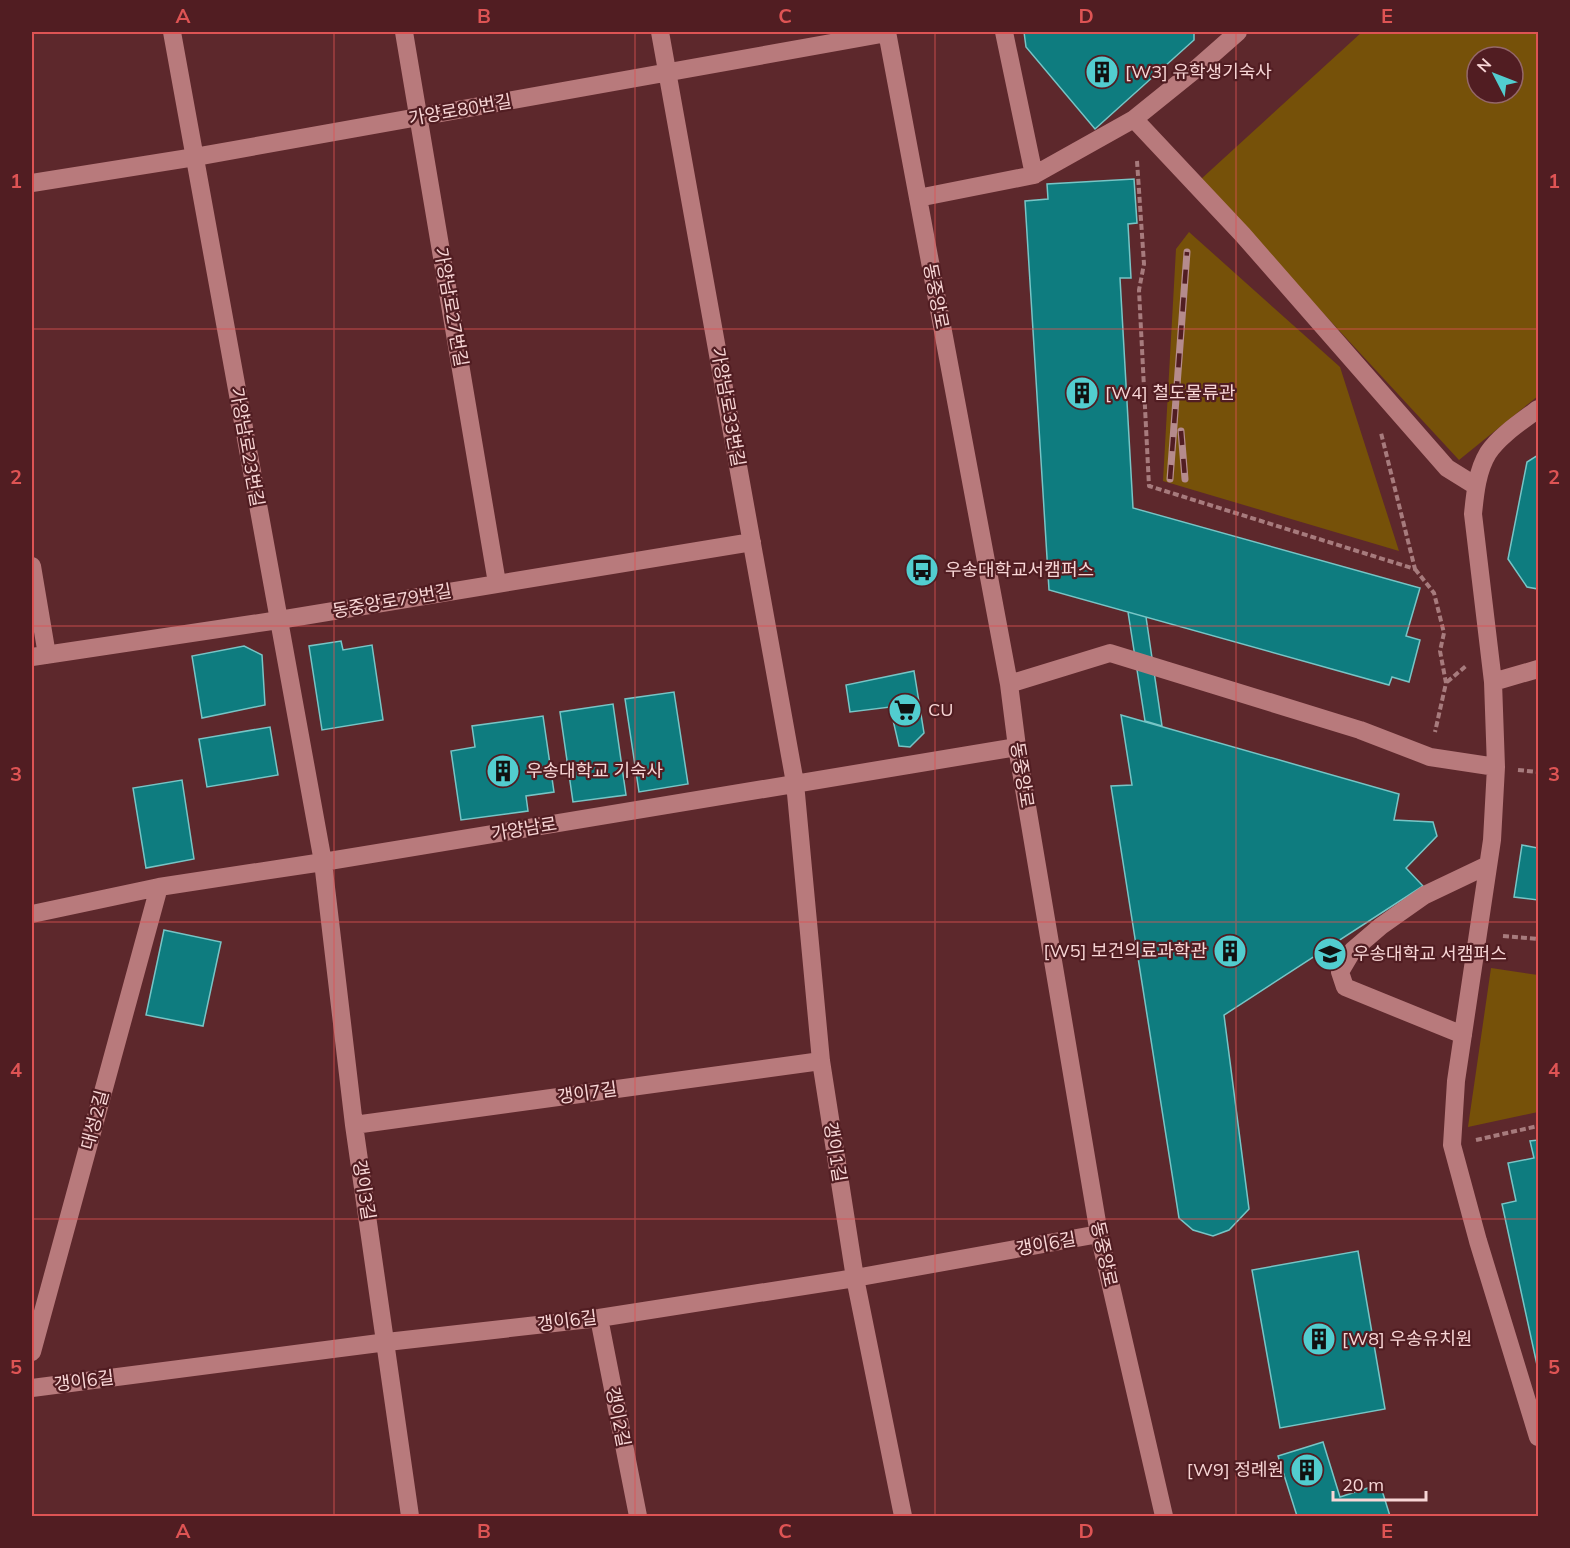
<svg xmlns="http://www.w3.org/2000/svg" width="1570" height="1548" font-family="Mulish,'Noto Sans KR',sans-serif">
	<style>
		.green { fill: #765109; fill-rule: evenodd }
		.building { fill: #0e7c7f; stroke: #77c5c6; stroke-width: 1.5 }
		.lines { fill: none; stroke-linecap: round; stroke-linejoin: round }
		.path { stroke: #a77b7d; stroke-width: 4; stroke-dasharray: 6 3; stroke-linecap: butt }
		.minor { stroke: #b87a7c; stroke-width: 18 }
		.rail-casing { stroke: #b58b8d; stroke-width: 7 }
		.rail { stroke: #511d22; stroke-width: 4.5; stroke-dasharray: 14; stroke-linecap: butt }
		.grid { fill: none; stroke: #de5454; stroke-width: 1.5; stroke-opacity: 0.55 }
		.labels { text-anchor: middle; stroke-width: 4.5; stroke-linejoin: round; paint-order: stroke }
		.poi-label { font-size: 18px; fill: #f8d6d6; stroke: #511d22; text-anchor: start }
		.street-label { font-size: 18px; fill: #f8d6d6; stroke: #511d22 }
		.neatline { fill: none; stroke: #de5454; stroke-width: 2 }
		.grid-label { font-size: 20px; text-anchor: middle; font-weight: bold; fill: #de5454 }
	</style>
	<rect width="100%" height="100%" fill="#5d282c"/>
	<!-- green -->
	<path class="green" d="M1362 32H1538V396L1459 460 1200 180ZM1477 57H1513V93H1477Z
		M1189 232 1340 367 1399 551 1163 481 1176 249Z
		M1491 968 1538 975V1112L1468 1127Z"/>
	<!-- building -->
	<path class="building" d="M1024 32H1194V40L1095 129 1026 47Z
		M1134 179 1137 223 1128 224 1131 278H1120L1133 508 1420 588 1406 636 1420 640 1409 682 1392 677 1389 685 1049 590 1025 201 1048 199 1047 184Z
		M1538 455V589L1527 587 1508 559 1527 462Z
		M1128 612 1146 617 1162 726 1145 721Z
		M341 641 343 650 372 645 383 720 322 730 309 646Z
		M244 646 262 655 265 705 202 718 192 656Z
		M914 671 924 733 910 747 899 746 890 707 850 712 846 685Z
		M674 692 688 784 639 792 625 699Z
		M613 704 626 795 573 802 560 712Z
		M1121 715 1399 794 1394 820 1433 822 1437 836 1406 868 1423 886 1224 1015 1249 1209 1229 1230 1213 1236 1193 1230 1179 1218 1111 786 1132 785Z
		M543 716 554 792 526 796 528 811 461 820 451 751 475 747 472 726Z
		M270 727 278 775 207 787 199 739Z
		M182 780 194 859 146 868 133 788Z
		M1522 845 1538 848V900L1514 897Z
		M164 930 221 942 203 1026 146 1015Z
		M1538 1140V1364L1537 1365 1502 1204 1516 1201 1508 1163 1534 1158 1530 1141Z
		M1358 1251 1385 1409 1280 1428 1252 1270Z
		M1323 1442 1340 1497 1380 1484 1390 1516H1297L1278 1456Z"/>
	<g class="lines">
		<!-- path -->
		<path class="path" d="M1137 161 1144 264 1139 290 1149 486 1415 569 1381 433
			M1415 569 1434 593 1444 633 1440 651 1446 683 1435 732
			M1447 682 1466 666
			M1518 770 1538 772
			M1503 936 1538 939
			M1476 1140 1538 1126"/>
		<!-- minor -->
		<path class="minor" d="M172 32 323 862 354 1125 410 1516
			M404 32 497 583
			M660 32 795 783 821 1061 855 1278 903 1516
			M887 32 1009 684 1017 747 1099 1234 1164 1516
			M1004 32 1034 175
			M1134 119 1243 235 1447 468 1476 486
			M32 183 195 157 887 33
			M918 198 1034 175 1134 119 1196 69 1238 32
			M32 566 47 655
			M32 657 279 620 752 542
			M1493 682 1538 669
			M1009 684 1110 653 1360 730 1430 757 1496 767 1493 682 1473 514C1475 494 1477 471 1488 453 1499 436 1522 421 1538 409
			M1496 767 1492 840 1456 1081 1452 1145 1478 1241 1538 1437
			M32 914 159 887 323 862 1017 747
			M1463 1035 1345 987 1340 972 1353 950 1381 926 1425 895 1488 865
			M354 1125 821 1061
			M599 1318 638 1516
			M32 1352 159 887
			M32 1388 387 1342 599 1318 855 1278 1099 1234"/>
		<!-- rail casing -->
		<g class="rail-casing">
			<path id="rail" d="M1181 431 1185 479
				M1170 479 1187 252"/>
		</g>
		<!-- rail -->
		<use href="#rail" class="rail"/>
	</g>
	<!-- grid -->
	<path class="grid" d="M334 32V1516M635 32V1516M935 32V1516M1236 32V1516M32 329H1538M32 626H1538M32 922H1538M32 1219H1538"/>
	<!-- icons -->
	<defs>
		<g id="building-disc" transform="scale(1.725)"><circle r="9.5" fill="#52cdcf" stroke="#511d22"/><path d="M-4-6H4V6H1V3H-1V6H-4ZM-2.5-4.3h1.7v1.8h-1.7ZM.8-4.3h1.7v1.8H.8ZM-2.5-1h1.7V.8h-1.7ZM.8-1h1.7V.8H.8Z" fill="#111"/></g>
		<g id="bus-disc" transform="scale(1.725)"><circle r="9.5" fill="#52cdcf" stroke="#511d22"/><path d="M-5-6H5V4H4V6H2V4H-2V6H-4V4H-5ZM-3.5-4V0h7V-4ZM-3.5 1.2v1.5H-2V1.2ZM2 1.2v1.5H3.5V1.2Z" fill="#111"/></g>
		<g id="supermarket-disc" transform="scale(1.725)"><circle r="9.5" fill="#52cdcf" stroke="#511d22"/><path d="M-6-5.5h2.5l.6 2H6L4.5 2H-2.5L-4.4-4H-6ZM-1.5 3.2a1.3 1.3 0 1 0 .1 0ZM3 3.2a1.3 1.3 0 1 0 .1 0Z" fill="#111"/></g>
		<g id="university-disc" transform="scale(1.725)"><circle r="9.5" fill="#52cdcf" stroke="#511d22"/><path d="M0-5L7-2L0 1L-7-2ZM-4 1L0 2.5L4 1V4Q0 6-4 4Z" fill="#111"/></g>
	</defs>
	<g fill-rule="evenodd">
		<use href="#building-disc" x="1102" y="72"/>
		<use href="#building-disc" x="1082" y="393"/>
		<use href="#bus-disc" x="922" y="570"/>
		<use href="#supermarket-disc" x="905" y="710"/>
		<use href="#building-disc" x="503" y="771"/>
		<use href="#building-disc" x="1230" y="951"/>
		<use href="#university-disc" x="1330" y="954"/>
		<use href="#building-disc" x="1319" y="1339"/>
		<use href="#building-disc" x="1307" y="1470"/>
	</g>
	<g class="labels">
		<!-- poi labels -->
		<g class="poi-label">
			<text x="1125" y="78">[W3] 유학생기숙사</text>
			<text x="1105" y="399">[W4] 철도물류관</text>
			<text x="945" y="576">우송대학교서캠퍼스</text>
			<text x="928" y="716">CU</text>
			<text x="526" y="777">우송대학교 기숙사</text>
			<text x="1207" y="957" text-anchor="end">[W5] 보건의료과학관</text>
			<text x="1353" y="960">우송대학교 서캠퍼스</text>
			<text x="1342" y="1345">[W8] 우송유치원</text>
			<text x="1284" y="1476" text-anchor="end">[W9] 정례원</text>
		</g>
		<!-- street labels -->
		<g class="street-label">
			<text transform="translate(460 110) rotate(-10)" y="6">가양로80번길</text>
			<text transform="translate(936 296) rotate(79)" y="6">동중앙로</text>
			<text transform="translate(451 307) rotate(80)" y="6">가양남로27번길</text>
			<text transform="translate(728 407) rotate(80)" y="6">가양남로33번길</text>
			<text transform="translate(247 447) rotate(80)" y="6">가양남로23번길</text>
			<text transform="translate(392 601) rotate(-10)" y="6">동중앙로79번길</text>
			<text transform="translate(1022 775) rotate(81)" y="6">동중앙로</text>
			<text transform="translate(524 829) rotate(-9)" y="6">가양남로</text>
			<text transform="translate(587 1093) rotate(-8)" y="6">갱이7길</text>
			<text transform="translate(95 1120) rotate(-75)" y="6">대성2길</text>
			<text transform="translate(835 1152) rotate(81)" y="6">갱이1길</text>
			<text transform="translate(364 1190) rotate(81)" y="6">갱이3길</text>
			<text transform="translate(1046 1244) rotate(-10)" y="6">갱이6길</text>
			<text transform="translate(1104 1254) rotate(78)" y="6">동중앙로</text>
			<text transform="translate(567 1321) rotate(-7)" y="6">갱이6길</text>
			<text transform="translate(84 1381) rotate(-7)" y="6">갱이6길</text>
			<text transform="translate(618 1417) rotate(79)" y="6">갱이2길</text>
		</g>
	</g>
	<!-- border -->
	<rect width="1570" height="1548" fill="none" stroke="#511d22" stroke-width="66"/>
	<!-- north arrow -->
	<g transform="translate(1495 75) rotate(312)"><circle r="28" fill="#511d22" stroke="#94676a" stroke-width="1.5"/>
	<path d="M0-4.5L10 22L0 15L-10 22Z" fill="#52cdcf"/>
	<text y="-9" font-size="16" font-weight="bold" text-anchor="middle" fill="#f8d6d6">N</text>
	</g>
	<!-- scale -->
	<path d="M1333 1491v9h93v-9" fill="none" stroke="#f8d6d6" stroke-width="3"/>
	<text x="1342" y="1491" font-size="18" fill="#f8d6d6" stroke="#511d22" stroke-width="4.5" paint-order="stroke">20 m</text>
	<rect x="33" y="33" width="1504" height="1482" class="neatline"/>
	<g class="grid-label">
		<text x="183" y="23">A</text>
		<text x="484" y="23">B</text>
		<text x="785" y="23">C</text>
		<text x="1086" y="23">D</text>
		<text x="1387" y="23">E</text>
		<text x="16" y="188">1</text>
		<text x="1554" y="188">1</text>
		<text x="16" y="484">2</text>
		<text x="1554" y="484">2</text>
		<text x="16" y="781">3</text>
		<text x="1554" y="781">3</text>
		<text x="16" y="1077">4</text>
		<text x="1554" y="1077">4</text>
		<text x="16" y="1374">5</text>
		<text x="1554" y="1374">5</text>
		<text x="183" y="1538">A</text>
		<text x="484" y="1538">B</text>
		<text x="785" y="1538">C</text>
		<text x="1086" y="1538">D</text>
		<text x="1387" y="1538">E</text>
	</g>
</svg>
